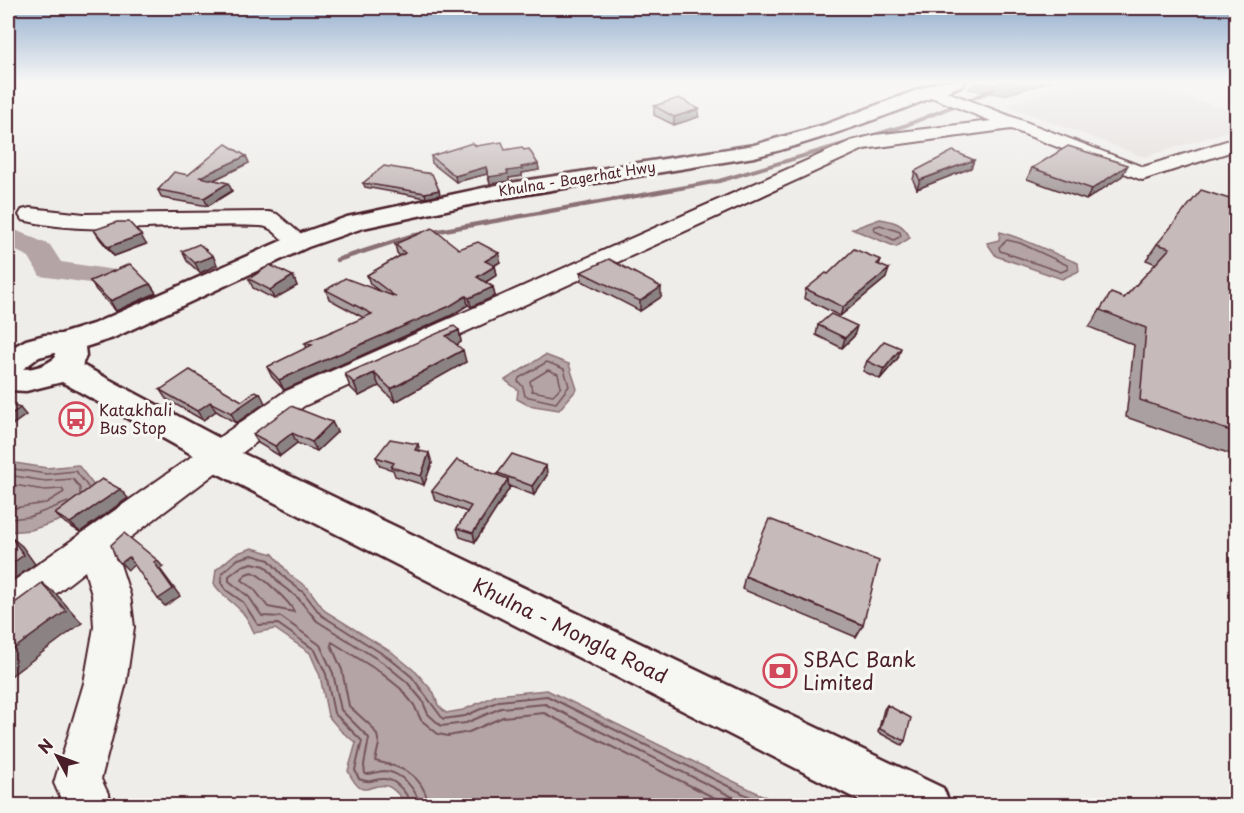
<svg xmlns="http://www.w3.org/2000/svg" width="1244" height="813" font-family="'Playpen Sans',sans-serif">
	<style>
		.built { fill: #e3dedc }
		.water { fill: #b4a4a5; stroke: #8a6f74; stroke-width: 1.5 }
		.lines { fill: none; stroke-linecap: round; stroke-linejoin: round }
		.shore-far1 { stroke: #74545c; stroke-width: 1.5 }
		.shore { stroke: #74545c; stroke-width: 2 }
		.stream-far1 { stroke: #8a6f74; stroke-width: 4 }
		.stream { stroke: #8a6f74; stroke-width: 4.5 }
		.river { fill: #b4a4a5; fill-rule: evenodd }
		.minor-casing { stroke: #4a1f2b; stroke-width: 4 }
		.highway-casing { stroke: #4a1f2b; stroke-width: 5 }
		.minor { fill: #f6f6f2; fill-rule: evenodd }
		.highway { fill: #f6f6f2; fill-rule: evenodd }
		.wall { fill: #aaa0a1; stroke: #4a1f2b; stroke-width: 1.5 }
		.shaded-wall { fill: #8b8283; stroke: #4a1f2b; stroke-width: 1.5 }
		.building { fill: #c6babb; stroke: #4a1f2b; stroke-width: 1.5 }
		.labels { text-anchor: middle; stroke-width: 6; stroke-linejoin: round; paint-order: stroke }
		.far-street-label { font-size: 14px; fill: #4a1f2b; stroke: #f6f6f2 }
		.poi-label { font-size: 16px; fill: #4a1f2b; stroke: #f6f6f2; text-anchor: start }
		.near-street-label { font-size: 20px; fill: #4a1f2b; stroke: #f6f6f2 }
		.near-poi-label { font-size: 20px; fill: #4a1f2b; stroke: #f6f6f2; text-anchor: start }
	</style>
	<rect width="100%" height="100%" fill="#efedea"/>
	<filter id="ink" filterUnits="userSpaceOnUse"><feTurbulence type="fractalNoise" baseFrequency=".0167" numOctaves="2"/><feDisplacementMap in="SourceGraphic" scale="12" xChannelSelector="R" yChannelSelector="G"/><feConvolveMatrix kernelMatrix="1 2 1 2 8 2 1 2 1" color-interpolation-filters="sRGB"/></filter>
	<g filter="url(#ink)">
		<!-- built -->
		<path class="built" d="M1081 81H1137L1236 112V129L1144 157 1007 105Z"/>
		<!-- water -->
		<path class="water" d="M976 81 993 86 1002 81H1052L1004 95 969 89Z
			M880 219C894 221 904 224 910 238L896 247 852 229Z
			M1000 232C1027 239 1051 253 1078 263L1079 271 1062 279 996 256 987 243 999 240Z
			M545 355 569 364 577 389 559 410 528 405 517 399 518 390 505 380Z
			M8 462 47 468 78 465 95 487 70 517 31 530 8 532Z
			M252 548 273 554 290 575 308 588 325 611 393 653 416 672 434 693 438 705 446 713 463 710 497 695 547 690 782 805 408 806C402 799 395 788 387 786 369 781 364 804 348 771L356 743 341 731 328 716 320 676 310 653 275 629 254 633C243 604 230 606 214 584L216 570 235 554Z"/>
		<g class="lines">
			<!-- shore-far1 -->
			<path class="shore-far1" d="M880 225 900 232 901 236 894 240 875 231 874 227Z
				M1007 240 1020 243 1067 265 1068 269 1061 272 1000 251 999 247Z
				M547 362 564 369 569 386 556 403 525 396 523 387 518 381 519 378Z
				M548 370 558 374 561 387 553 395 532 391 530 381Z
				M8 468 46 474 76 471 88 487
				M8 475 45 481 73 479 80 488V494
				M8 484 44 490 62 489 64 492 46 503 8 509
				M8 519 29 517 68 502"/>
			<!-- shore -->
			<path class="shore" d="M252 572C260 574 292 604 294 612L268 607 254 589 242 580 246 574Z
				M412 806C408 795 397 779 384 779 372 779 372 784 359 779L355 770 362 741 334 713 326 674 315 650 278 624 258 625 243 602 226 590 221 583 222 573 238 559 252 555 269 560 286 579 304 593 321 615 389 658 412 677 443 719 465 716 499 701 547 696 768 806
				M420 806C417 790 402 772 384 771 377 771 372 775 365 774L364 765 369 738 341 710 333 673 320 645 281 617 262 616 249 597 229 581V576L242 566 252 563 265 566 281 585 298 598 317 621 385 664 407 682 422 700 428 714 441 726 466 723 501 708 545 704 751 806
				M429 806C423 774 403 767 375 761L379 744 377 735 372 727 349 706 342 670 331 645 332 642 380 672 400 688 414 705 421 720 438 734 448 736 469 732 503 717 544 713 731 806"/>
			<!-- stream-far1 -->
			<path class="stream-far1" d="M868 137 904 126 993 90
				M620 199 719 181 850 142"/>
			<!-- stream -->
			<path class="stream" d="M337 260 411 236 628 197"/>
			<!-- river -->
			<path class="river" d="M8 227 50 245 61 262 115 270 119 276 115 282 104 285 40 276 29 257 8 247Z"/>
			<!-- minor casing -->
			<g class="minor-casing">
				<path id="minor" d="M932 86 1143 167 1236 138V150L1142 180 1011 129 864 149 304 406 115 549 130 595 134 627 126 683 101 779 114 806H64L54 783 84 683 94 627 92 595 85 571 22 620 8 625V585L284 392 851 141 875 135 991 121 926 95 924 91Z
					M30 208 84 214 269 212 277 214 310 242 307 247C283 253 279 226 260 226 183 222 98 238 22 220L19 215 22 210Z"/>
			</g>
			<!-- highway casing -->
			<g class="highway-casing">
				<path id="highway" d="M941 81H966L963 85C895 113 826 139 754 157L497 199 363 228 308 247 113 338 85 347 86 356 82 365 219 438 227 446 943 788 951 806H870L203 466 195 456 62 382 26 391 8 390V350L26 340 45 335 61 334 93 324 290 237 347 217 497 185 754 145 824 125ZM55 353V358C45 365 36 369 23 369L39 357Z"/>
			</g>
			<!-- minor -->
			<use href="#minor" class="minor"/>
			<!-- highway -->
			<use href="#highway" class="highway"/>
		</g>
		<!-- wall -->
		<path class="wall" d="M654 106 698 117 674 125 654 115Z
			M505 150H524L538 164 539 170 522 173V176L509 178V181L490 184 487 174 456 182 432 163 431 156Z
			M246 156 249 163 214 180 228 183 232 191 208 206 162 198 158 190 188 175Z
			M974 160 971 168 917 189 913 180 915 171Z
			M1032 168 1122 176 1086 200 1027 179Z
			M363 183 440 195 426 198 365 187Z
			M1236 201V456L1126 417 1134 345 1089 327 1100 310 1124 298 1156 264 1146 260 1157 244Z
			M94 230 146 244 114 256 100 239Z
			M395 244 499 253 500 262 494 266H495L497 275 486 282 493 287 495 296 471 307 468 305 452 315 284 390 272 377 267 367 307 348 305 343 364 318 329 299 326 290H378L370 284 367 275 400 256 397 253Z
			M182 251 213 256 217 265 200 273 187 261Z
			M881 260 879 265 886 278 840 316 804 298 806 289 828 274Z
			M581 272 661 297 640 311 582 281Z
			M293 276 297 286 274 299 253 288 249 279Z
			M90 281 150 284 156 293 116 311 96 290Z
			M818 325 854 336 842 348 816 335Z
			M459 330 461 342 457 345 466 362 395 402 379 386 359 396 350 387 345 374Z
			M898 358 880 379 863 371 867 361Z
			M160 390 242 401 265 403 236 423 216 411 203 420 166 399Z
			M332 422 337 432 317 451 297 443 280 456 258 443 253 434Z
			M420 452 432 463 424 485 395 476 393 470 380 466 376 457Z
			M546 466 547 475 534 495 509 486V489L475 542 460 537 457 528 467 512 435 500 432 491 498 476V473Z
			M128 498 80 532 65 523 55 514Z
			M745 576 863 625 856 637 742 589Z
			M887 705 905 741 902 745 878 732 884 709Z"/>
		<!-- shaded-wall -->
		<path class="shaded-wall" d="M699 109 698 117 674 125V117Z
			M246 156 249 163 203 185 200 177Z
			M974 160 971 168 917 189 920 180Z
			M538 164 539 170 522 173V176L509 178V181L490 184 489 177 521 167Z
			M1128 165 1122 176 1086 200 1092 189Z
			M486 167 487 174 456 182 455 176Z
			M228 183 232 191 208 206 204 198Z
			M439 190 440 195 426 198 425 193Z
			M141 235 146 244 114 256 108 247Z
			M499 253 500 262 487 270 485 261Z
			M213 256 217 265 200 273 195 263Z
			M495 266 497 275 479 286 477 277Z
			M889 269 886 278 840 316 843 307Z
			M293 276 297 286 274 299 270 290Z
			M150 284 156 293 116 311 110 301Z
			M493 287 495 296 471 307 469 298Z
			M661 287V297L640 311V301Z
			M466 296 468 305 452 315 284 390 279 380Z
			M857 326 854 336 842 348 845 338Z
			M459 330 461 342 449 349 446 336Z
			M901 348 898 358 880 379 884 369Z
			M463 350 466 362 395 402 391 389Z
			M374 373 379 386 359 396 354 383Z
			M260 393 265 403 236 423 231 413Z
			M210 402 216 411 203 420 197 411Z
			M20 408 26 415 8 428V416Z
			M332 422 337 432 317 451 312 442Z
			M292 433 297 443 280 456 275 446Z
			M418 444 421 454 415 450Z
			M429 453 432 463 424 485 421 476Z
			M546 466 547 475 534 495 532 486Z
			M508 479 509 489 475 542 473 533Z
			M120 489 128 498 80 532 70 523Z
			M11 537 22 546 35 564 8 583V566Z
			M129 557 135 564 128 570 121 563Z
			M157 560 163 567 160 569 180 596 165 606 158 599 154 562Z
			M42 583 57 595 82 623 8 678V653Z"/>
		<!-- building -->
		<path class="building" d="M679 98 699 109 674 117 654 106Z
			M502 142 505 150 522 147 524 150 529 149 538 164 521 167 522 169 507 171 508 174 489 177 486 167 455 176 431 156 472 143 476 146Z
			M226 144 246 156 200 177 228 183 204 198 158 190 174 172 188 175Z
			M1068 146 1128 165 1092 189 1032 168Z
			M953 151 974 160 920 180 915 171Z
			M384 166 432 174 439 190 425 193 363 183Z
			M1201 190 1236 201V433L1140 400 1146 328 1100 310 1111 293 1124 298 1170 248 1157 244Z
			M117 222H129L141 235 108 247 94 230Z
			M432 228 459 249 478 242 499 253 485 261 495 266 477 277 493 287 469 298 466 296 450 306 279 380 267 367 312 345 305 343 372 314 326 290 345 278 396 297 367 275 405 253 395 244Z
			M199 244 213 256 195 263 182 251Z
			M854 249 881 260 877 264 889 269 843 307 806 289 826 273 828 274Z
			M609 259 661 287 640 301 581 272Z
			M130 264 150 284 110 301 90 281Z
			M270 265 293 276 270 290 249 279Z
			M831 314 857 326 845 338 818 325Z
			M454 326 459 330 446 336 463 350 391 389 374 373 354 383 345 374Z
			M884 341 901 348 884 369 867 361Z
			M190 370 242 401 255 391 260 393 231 413 210 402 197 411 160 390Z
			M8 404 20 408 8 416Z
			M291 406 332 422 312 442 292 433 275 446 253 434Z
			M390 439 418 444 415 450 429 453 421 476 391 467 394 463 376 457Z
			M512 454 546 466 532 486 498 473Z
			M457 460 508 479 473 533 457 528 471 506 432 491Z
			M102 479 120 489 70 523 55 514Z
			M769 519 879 561 863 625 745 576Z
			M124 533 157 560 154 562 173 589 158 599 129 557 121 563 116 559 111 545Z
			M11 537 24 555 8 566V539Z
			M42 583 66 611 8 653V608Z
			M887 705 911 718 905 741 880 729Z"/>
	</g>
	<!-- sky -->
	<linearGradient id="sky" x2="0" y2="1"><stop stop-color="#93aecd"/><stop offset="0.42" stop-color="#f8f7f6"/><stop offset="1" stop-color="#f8f7f6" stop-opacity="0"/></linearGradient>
	<rect width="1244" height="195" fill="url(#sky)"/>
	<!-- icons -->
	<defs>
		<g id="bus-ring" transform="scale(1.725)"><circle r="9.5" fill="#f6f6f2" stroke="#d1495b" stroke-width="1.5"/><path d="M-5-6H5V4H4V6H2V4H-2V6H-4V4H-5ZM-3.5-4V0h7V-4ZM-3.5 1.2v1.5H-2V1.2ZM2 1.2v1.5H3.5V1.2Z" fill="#d1495b"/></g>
		<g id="bank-ring" transform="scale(1.725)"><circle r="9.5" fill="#f6f6f2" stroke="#d1495b" stroke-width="1.5"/><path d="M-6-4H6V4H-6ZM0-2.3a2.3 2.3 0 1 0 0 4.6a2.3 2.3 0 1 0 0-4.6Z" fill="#d1495b"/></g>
	</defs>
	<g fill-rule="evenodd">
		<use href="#bus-ring" x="76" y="419"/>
		<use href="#bank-ring" x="780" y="671"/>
	</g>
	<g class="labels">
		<!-- far-street labels -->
		<g class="far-street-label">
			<text transform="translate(577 179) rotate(-9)" y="5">Khulna - Bagerhat Hwy</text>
		</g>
		<!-- poi labels -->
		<g class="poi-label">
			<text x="99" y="416">Katakhali<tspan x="99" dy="18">Bus Stop</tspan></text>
		</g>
		<!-- near-street labels -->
		<g class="near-street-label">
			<text transform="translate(570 631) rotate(26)" y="7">Khulna - Mongla Road</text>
		</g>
		<!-- near-poi labels -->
		<g class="near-poi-label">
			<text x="803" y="667">SBAC Bank<tspan x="803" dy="23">Limited</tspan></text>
		</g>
	</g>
	<!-- margin -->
	<rect width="1244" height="813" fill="none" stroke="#f6f6f2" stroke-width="30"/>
	<rect x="15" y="15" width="1214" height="783" fill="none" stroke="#4a1f2b" stroke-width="2" filter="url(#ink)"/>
	<!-- north arrow -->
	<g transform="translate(57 756) rotate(311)" stroke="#f6f6f2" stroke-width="4.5" paint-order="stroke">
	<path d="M0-4.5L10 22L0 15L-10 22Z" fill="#4a1f2b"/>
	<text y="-9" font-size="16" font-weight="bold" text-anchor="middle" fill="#4a1f2b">N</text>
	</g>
</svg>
